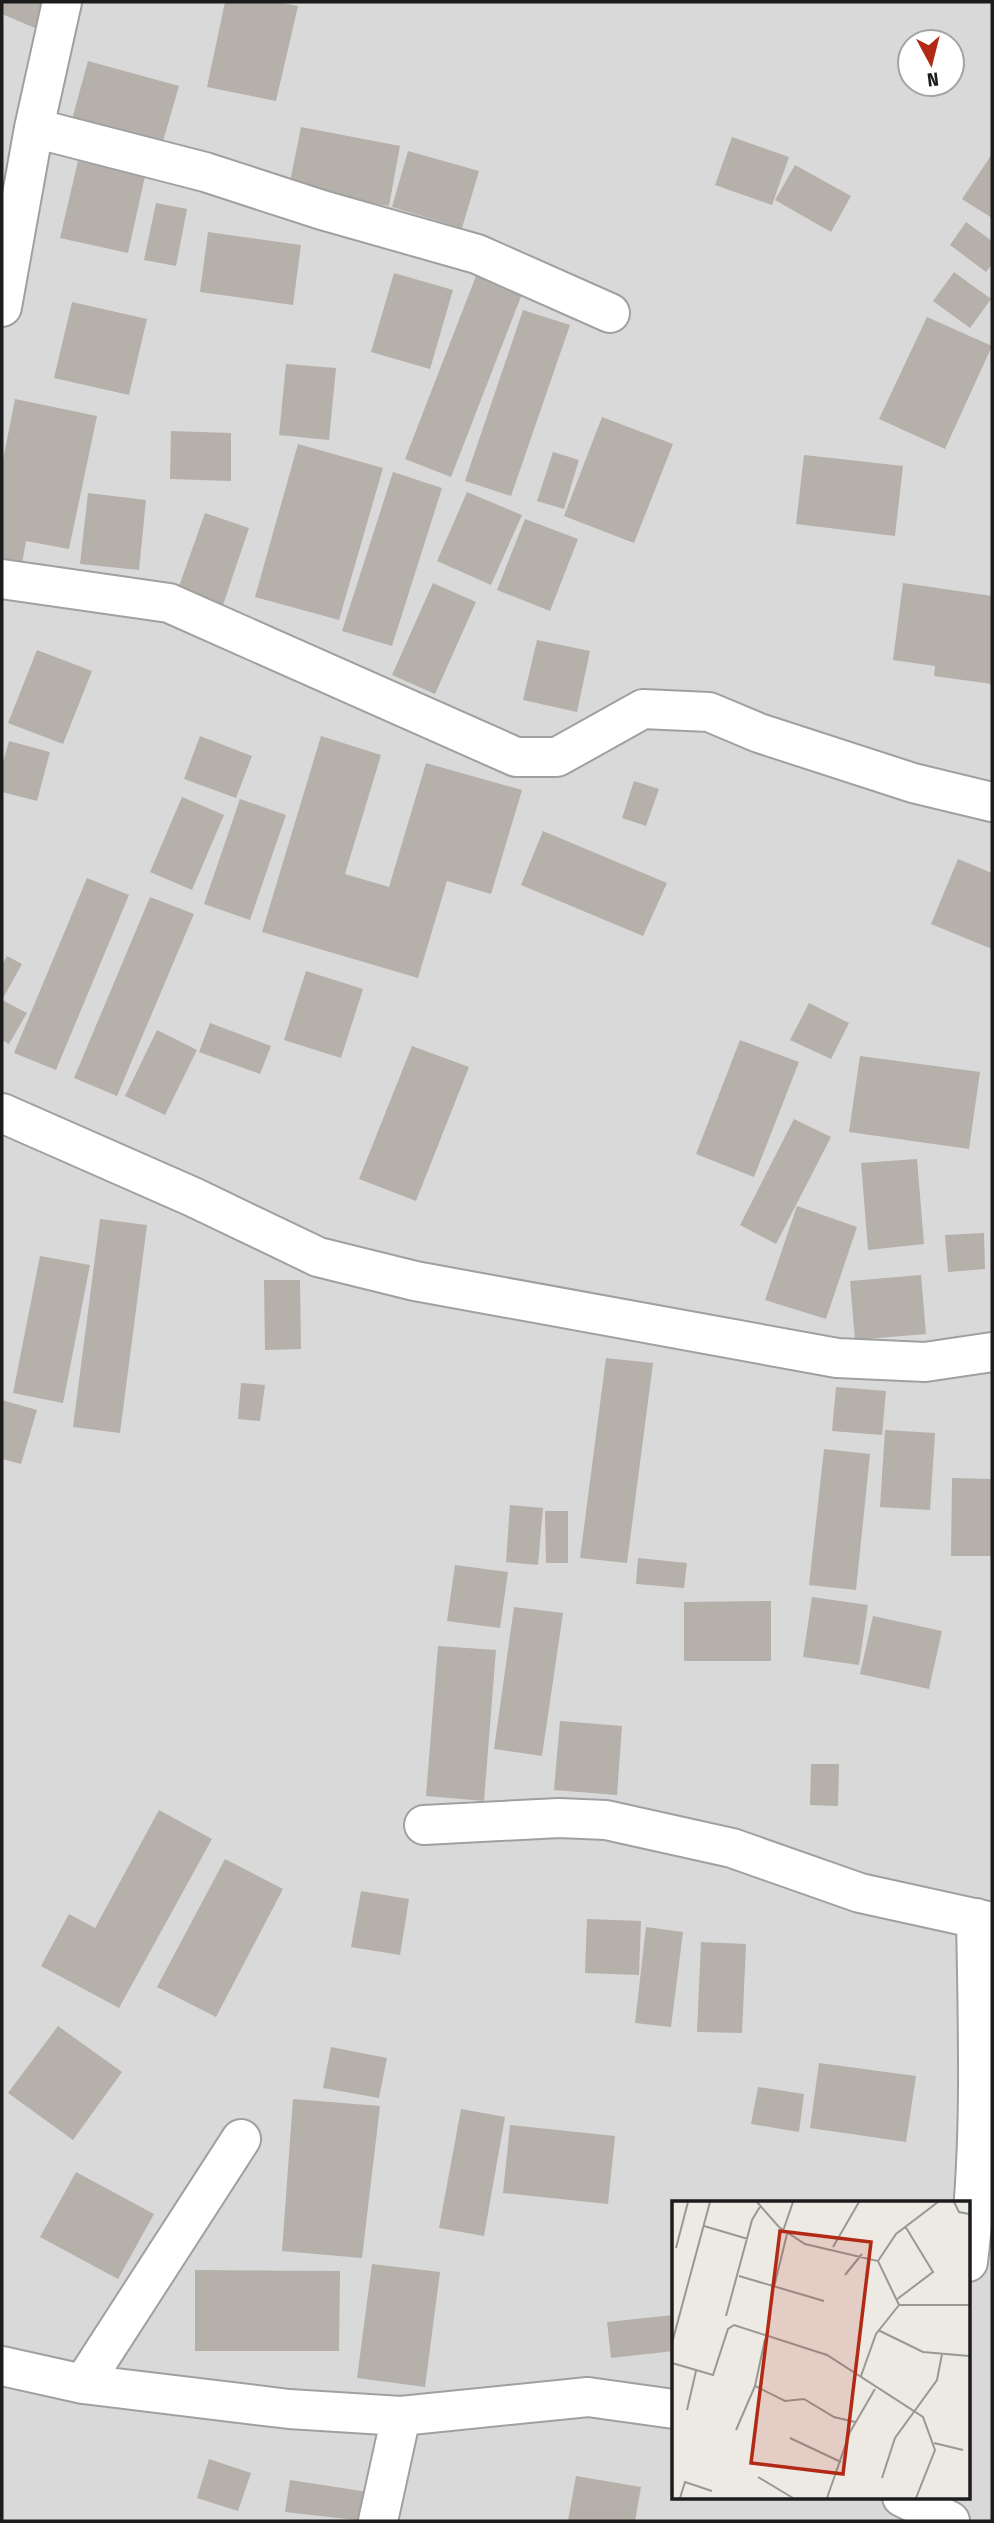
<svg xmlns="http://www.w3.org/2000/svg" width="994" height="2523" font-family="'Fira Sans Condensed',sans-serif">
	<style>
		.residential { fill: #dad9d9; fill-rule: evenodd }
		.building { fill: #b5b0a9 }
		.lines { fill: none; stroke-linecap: round; stroke-linejoin: round }
		.minor-casing { stroke: #a0a0a0; stroke-width: 42 }
		.minor { stroke: #fff; stroke-width: 38 }
		.inset-road { fill: none; stroke: #999893; stroke-width: 2 }
		.view { fill: #b22a16; fill-opacity: 0.15; stroke: #b22a16; stroke-width: 3.5 }
		.inset-edge { fill: none; stroke: #1c1c1c; stroke-width: 3.5 }
	</style>
	<rect width="100%" height="100%" fill="#eceae3"/>
	<!-- residential -->
	<path class="residential" d="M2 2H992V2521H2ZM910 42H952V84H910ZM674 2203H968V2497H674Z"/>
	<!-- building -->
	<path class="building" d="M2 2H47L35 28 2 14Z
		M225 2H277L298 6 276 101 207 87Z
		M88 61 179 86 161 148 71 123Z
		M301 127 400 146 389 206 289 187Z
		M732 137 789 157 772 205 715 185Z
		M408 151 479 171 462 228 392 207Z
		M992 154V218L962 199Z
		M78 161 145 176 128 253 60 238Z
		M795 165 851 196 831 232 775 200Z
		M156 203 187 209 176 266 144 260Z
		M966 222 992 241V264L986 272 950 245Z
		M208 232 301 245 293 305 200 292Z
		M954 272 991 299 970 328 933 301Z
		M394 273 453 290 430 369 371 352Z
		M476 276 522 294 451 477 405 459Z
		M72 302 147 319 129 395 54 378Z
		M523 310 570 325 511 496 465 481Z
		M927 317 992 346 945 449 879 419Z
		M286 364 336 368 329 440 279 435Z
		M15 399 97 416 69 549 26 541 21 569 2 565V465Z
		M602 417 673 444 634 543 564 516Z
		M171 431 231 433V481L170 479Z
		M298 444 383 468 339 620 255 597Z
		M553 452 579 460 564 509 537 501Z
		M804 455 903 466 895 536 796 524Z
		M393 472 442 488 392 646 342 631Z
		M467 492 522 515 491 585 437 561Z
		M88 493 146 500 139 570 80 564Z
		M205 513 249 528 223 605 178 589Z
		M525 519 578 539 550 611 497 590Z
		M433 583 476 602 435 694 392 675Z
		M903 583 992 596V684L934 676 935 666 893 660Z
		M537 640 590 651 577 712 523 700Z
		M37 650 92 671 63 744 8 723Z
		M200 736 252 756 236 798 184 779Z
		M321 736 381 755 345 874 389 887 426 763 522 790 491 894 447 881 418 978 262 932Z
		M9 741 50 752 37 801 2 792V766Z
		M634 781 659 789 646 826 622 818Z
		M182 797 224 815 192 890 150 872Z
		M240 799 286 815 250 920 204 904Z
		M543 831 667 883 643 936 521 885Z
		M958 859 992 873V949L931 924Z
		M87 878 129 895 56 1070 14 1053Z
		M150 897 194 914 117 1096 74 1078Z
		M7 956 22 964 2 1000 27 1013 9 1044 2 1040V965Z
		M306 971 363 989 341 1058 284 1040Z
		M809 1003 849 1023 831 1059 790 1040Z
		M210 1023 271 1046 260 1074 199 1052Z
		M157 1030 197 1050 165 1115 125 1096Z
		M740 1040 799 1062 754 1177 696 1154Z
		M412 1046 469 1067 416 1201 359 1179Z
		M860 1056 980 1072 969 1149 849 1132Z
		M794 1119 831 1137 776 1244 740 1225Z
		M917 1159 924 1244 868 1250 861 1163Z
		M797 1206 857 1227 826 1319 765 1300Z
		M100 1219 147 1225 120 1433 73 1427Z
		M984 1233 985 1269 948 1272 945 1235Z
		M40 1256 90 1265 63 1403 13 1393Z
		M921 1275 926 1334 855 1340 850 1281Z
		M264 1280H300L301 1349 265 1350Z
		M606 1358 653 1363 627 1563 580 1558Z
		M241 1383 265 1385 260 1421 238 1419Z
		M836 1387 886 1391 882 1435 832 1431Z
		M2 1400 37 1410 21 1464 2 1459Z
		M885 1430 935 1433 930 1510 880 1507Z
		M824 1449 870 1454 856 1590 809 1585Z
		M952 1478 992 1479V1556H951Z
		M510 1505 543 1508 538 1565 506 1562Z
		M545 1511H568V1563H546Z
		M638 1558 687 1563 684 1588 636 1584Z
		M455 1565 508 1572 500 1628 447 1621Z
		M812 1597 868 1605 859 1665 803 1657Z
		M771 1601V1661H684V1602Z
		M514 1607 563 1613 542 1756 494 1749Z
		M873 1616 942 1631 929 1689 860 1674Z
		M438 1646 496 1650 484 1801 426 1796Z
		M560 1721 622 1726 617 1795 554 1790Z
		M811 1764H839L838 1806 810 1805Z
		M159 1810 212 1839 119 2008 41 1966 69 1914 95 1928Z
		M225 1859 283 1889 216 2017 157 1987Z
		M361 1891 409 1899 400 1955 351 1947Z
		M587 1919 641 1921 639 1975 585 1973Z
		M646 1927 683 1932 671 2027 635 2023Z
		M701 1942 746 1944 742 2033 697 2032Z
		M58 2026 122 2072 73 2140 8 2093Z
		M331 2047 387 2058 379 2098 323 2088Z
		M819 2063 916 2076 906 2142 810 2128Z
		M758 2087 804 2094 799 2132 751 2124Z
		M293 2099 380 2106 362 2258 282 2251Z
		M461 2109 505 2117 484 2236 439 2228Z
		M510 2125 615 2136 608 2204 503 2193Z
		M76 2172 154 2214 118 2279 40 2237Z
		M372 2264 440 2272 425 2387 357 2378Z
		M195 2270 340 2271 339 2351H195Z
		M674 2315V2351L611 2358 607 2322Z
		M209 2459 251 2473 238 2511 197 2498Z
		M576 2476 641 2487 635 2521H568Z
		M290 2480 368 2492 364 2521 285 2512Z"/>
	<g class="lines">
		<!-- minor casing -->
		<g class="minor-casing">
			<path id="minor" d="M34 128 205 172 322 210 477 254 610 313
				M2 307 34 128 62 2
				M2 579 169 603 516 757H557L643 709 709 712 759 733 913 783 992 802
				M2 1113 193 1197 318 1257 415 1281 837 1358 925 1362 992 1352
				M424 1825 559 1818 606 1820 732 1848 860 1893 992 1922
				M968 2262C982 2148 978 2034 976 1918
				M2 2366 83 2384 289 2409 401 2416 588 2397 674 2409
				M83 2384 241 2139
				M902 2497 950 2521
				M378 2521 401 2416"/>
		</g>
		<!-- minor -->
		<use href="#minor" class="minor"/>
	</g>
	<!-- overview -->
	<g transform="translate(672 2201)">
		<rect width="298" height="298" fill="#eceae3"/>
		<path class="inset-road" d="M85 1 107 26 133 43 206 60 227 104H297M282 1 287 11 297 13M32 25 76 38M111 30 121 1M161 46 187 1M4 47 16 1M206 60 224 33 266 1M173 74 190 53M67 75 152 100M102 86 115 33M224 99 261 71 233 25M54 115 80 19 89 4M206 129 251 151 297 155M93 138 83 185 113 200 132 198 162 216 183 221M0 142 38 1M0 162 41 174 56 128 62 124 155 154 251 216 263 249 244 297M189 175 204 133 227 104M15 209 24 170M64 229 83 185M118 237 169 261M262 242 291 249M86 276 121 297M210 277 223 237 265 179 270 153M8 297 13 281 40 290M155 297 178 231 203 188"/>
		<path class="view" d="M108 30 199 41 171 273 79 262Z"/>
		<rect width="298" height="298" class="inset-edge"/>
	</g>
	<!-- border -->
	<rect width="994" height="2523" fill="none" stroke="#1c1c1c" stroke-width="7"/>
	<!-- north arrow -->
	<g transform="translate(931 63) rotate(173)"><circle r="33" fill="#ffffff" stroke="#a4a4a4" stroke-width="2"/>
	<path d="M0-5L12 26L0 18L-12 26Z" fill="#b22a16"/>
	<text y="-10" font-size="19" font-weight="bold" text-anchor="middle" fill="#1c1c1c">N</text>
	</g>
</svg>
